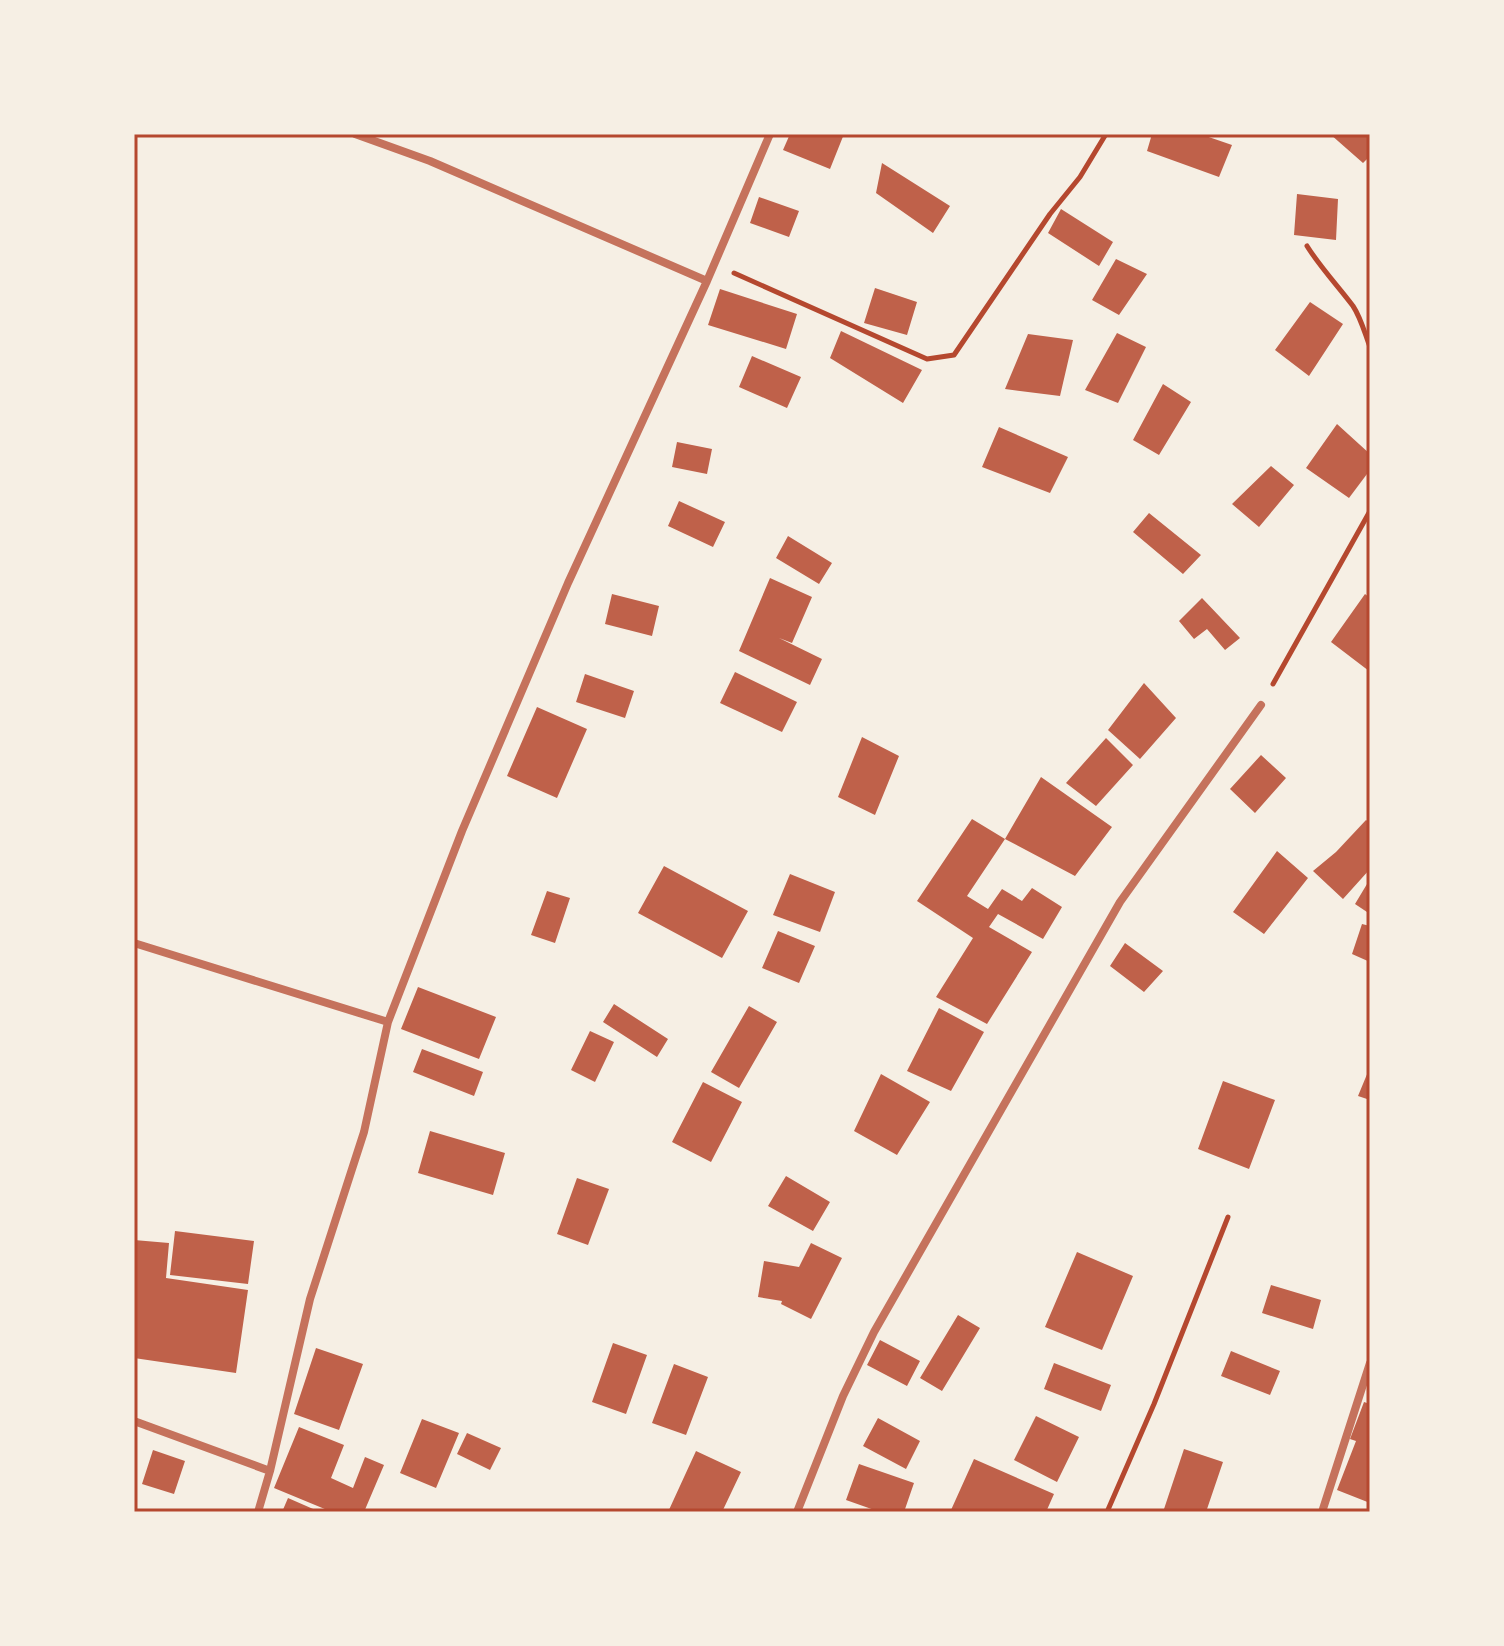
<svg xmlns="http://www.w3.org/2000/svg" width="1504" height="1646" font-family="'Noto Serif',serif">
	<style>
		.building { fill: #bf614a }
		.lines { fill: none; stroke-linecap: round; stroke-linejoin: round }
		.path { stroke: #b5482f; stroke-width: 5 }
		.minor { stroke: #c5725c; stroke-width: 8 }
		.neatline { fill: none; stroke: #b5482f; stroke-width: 3 }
	</style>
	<rect width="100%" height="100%" fill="#f6efe4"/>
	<!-- building -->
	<path class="building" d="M790 134H844L830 169 783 150Z
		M1152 134H1200L1232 145 1219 177 1147 151Z
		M1330 134H1370V156L1363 163Z
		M882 163 950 206 933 233 876 193Z
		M1297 194 1338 199 1336 240 1294 235Z
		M759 197 799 211 789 237 750 223Z
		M1061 209 1113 242 1099 266 1048 233Z
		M1116 259 1147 274 1119 315 1092 300Z
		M875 288 917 302 907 335 864 323Z
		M720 289 797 314 786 349 708 325Z
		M1310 302 1343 324 1309 376 1275 350Z
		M841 331 922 370 903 403 830 358Z
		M1117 333 1146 347 1118 403 1085 390Z
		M1028 334 1073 340 1060 396 1005 389Z
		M752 356 801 377 787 408 739 387Z
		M1163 384 1191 402 1159 455 1133 440Z
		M1337 424 1370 454V470L1349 498 1306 468Z
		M999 427 1068 457 1050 493 982 467Z
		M677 442 712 449 707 474 672 467Z
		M1271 466 1294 485 1259 527 1232 504Z
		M679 501 725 522 713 547 668 526Z
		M1149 513 1201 555 1183 574 1133 532Z
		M788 536 832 563 819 584 776 558Z
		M770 578 812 597 792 643 779 638 822 659 810 685 739 651Z
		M612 594 659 606 652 636 605 624Z
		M1365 594 1370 598 1369 671 1331 642Z
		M1202 598 1240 638 1225 650 1207 629 1194 639 1179 621Z
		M735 672 797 702 782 732 720 703Z
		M585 674 634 691 625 718 576 702Z
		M1144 683 1176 718 1140 759 1108 730Z
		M537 707 587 729 557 798 507 776Z
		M862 737 899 756 875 815 838 797Z
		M1106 738 1133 765 1096 806 1066 783Z
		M1261 755 1286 778 1255 813 1230 789Z
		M1041 777 1112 827 1075 876 1005 839Z
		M972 819 1005 839 967 896 988 909 1002 889 1022 901 1032 888 1062 907 1043 939 998 914 989 927 1032 952 987 1024 936 997 973 938 917 901Z
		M1366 820 1370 823V869L1343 899 1313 871 1336 852Z
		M1277 851 1308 878 1264 934 1233 912Z
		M664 866 748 911 722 958 638 913Z
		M790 874 835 892 820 932 773 915Z
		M1370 879V914L1355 904Z
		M547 891 570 898 555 943 531 935Z
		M1362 924 1370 926V962L1352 954Z
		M778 931 815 946 799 983 762 968Z
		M1125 943 1163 971 1144 992 1110 966Z
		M418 987 496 1017 479 1059 401 1029Z
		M614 1004 668 1039 657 1057 603 1022Z
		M749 1006 777 1022 739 1088 711 1072Z
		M939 1008 984 1032 951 1091 907 1071Z
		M590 1031 614 1042 595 1082 571 1070Z
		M422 1049 483 1072 474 1096 413 1072Z
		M1370 1067V1100L1358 1096Z
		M881 1074 930 1102 897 1155 854 1131Z
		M1223 1081 1275 1100 1249 1169 1198 1149Z
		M703 1082 742 1102 711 1162 672 1142Z
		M430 1131 505 1153 493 1195 418 1173Z
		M786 1176 830 1202 813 1231 768 1206Z
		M577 1178 609 1189 588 1245 557 1234Z
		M175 1231 254 1241 248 1284 170 1275Z
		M134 1240 169 1243 166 1278 248 1290 236 1373 134 1358Z
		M811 1243 842 1258 811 1319 781 1304 782 1301 758 1297 764 1261 799 1267Z
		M1077 1252 1133 1276 1102 1350 1045 1327Z
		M1271 1285 1321 1300 1313 1329 1262 1313Z
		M958 1315 980 1328 942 1391 920 1378Z
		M880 1340 920 1361 907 1386 867 1365Z
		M613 1343 647 1355 626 1414 592 1402Z
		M316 1348 363 1364 339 1430 294 1414Z
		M1231 1351 1280 1371 1270 1395 1221 1376Z
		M1054 1363 1111 1385 1101 1411 1044 1389Z
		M674 1364 708 1377 686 1435 652 1423Z
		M1364 1402 1370 1404V1503L1337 1490 1356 1441 1350 1439Z
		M1036 1416 1079 1437 1057 1482 1014 1460Z
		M878 1418 920 1441 906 1469 863 1446Z
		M422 1419 459 1433 436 1488 400 1473Z
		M299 1427 344 1445 331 1478 353 1488 365 1457 384 1465 364 1512H332L274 1488Z
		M467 1433 501 1448 490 1470 457 1454Z
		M1184 1449 1223 1462 1206 1512H1163Z
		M153 1450 185 1461 174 1494 142 1484Z
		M696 1451 741 1472 722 1512H668Z
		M974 1459 1054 1494 1046 1512H956L951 1510Z
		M859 1464 914 1483 904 1512H880L846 1500Z
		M288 1498 320 1512H282Z"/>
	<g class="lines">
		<!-- path -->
		<path class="path" d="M1307 246C1320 267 1338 286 1353 306 1361 318 1365 334 1370 347
			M734 273 927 359 954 355 1050 214 1080 177 1106 134
			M1273 684 1370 511
			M1107 1512 1154 1404 1228 1217"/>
		<!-- minor -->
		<path class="minor" d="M355 134 430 161 707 281
			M134 943 388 1022
			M134 1421 270 1471 258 1512
			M270 1471 310 1299 364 1132 388 1022 462 831 568 583 707 281 770 134
			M797 1512 843 1396 874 1332 1120 902 1261 705
			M1322 1512 1370 1363"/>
	</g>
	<!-- border -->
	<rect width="1504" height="1646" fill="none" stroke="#f6efe4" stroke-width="272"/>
	<rect x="136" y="136" width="1232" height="1374" class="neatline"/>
</svg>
